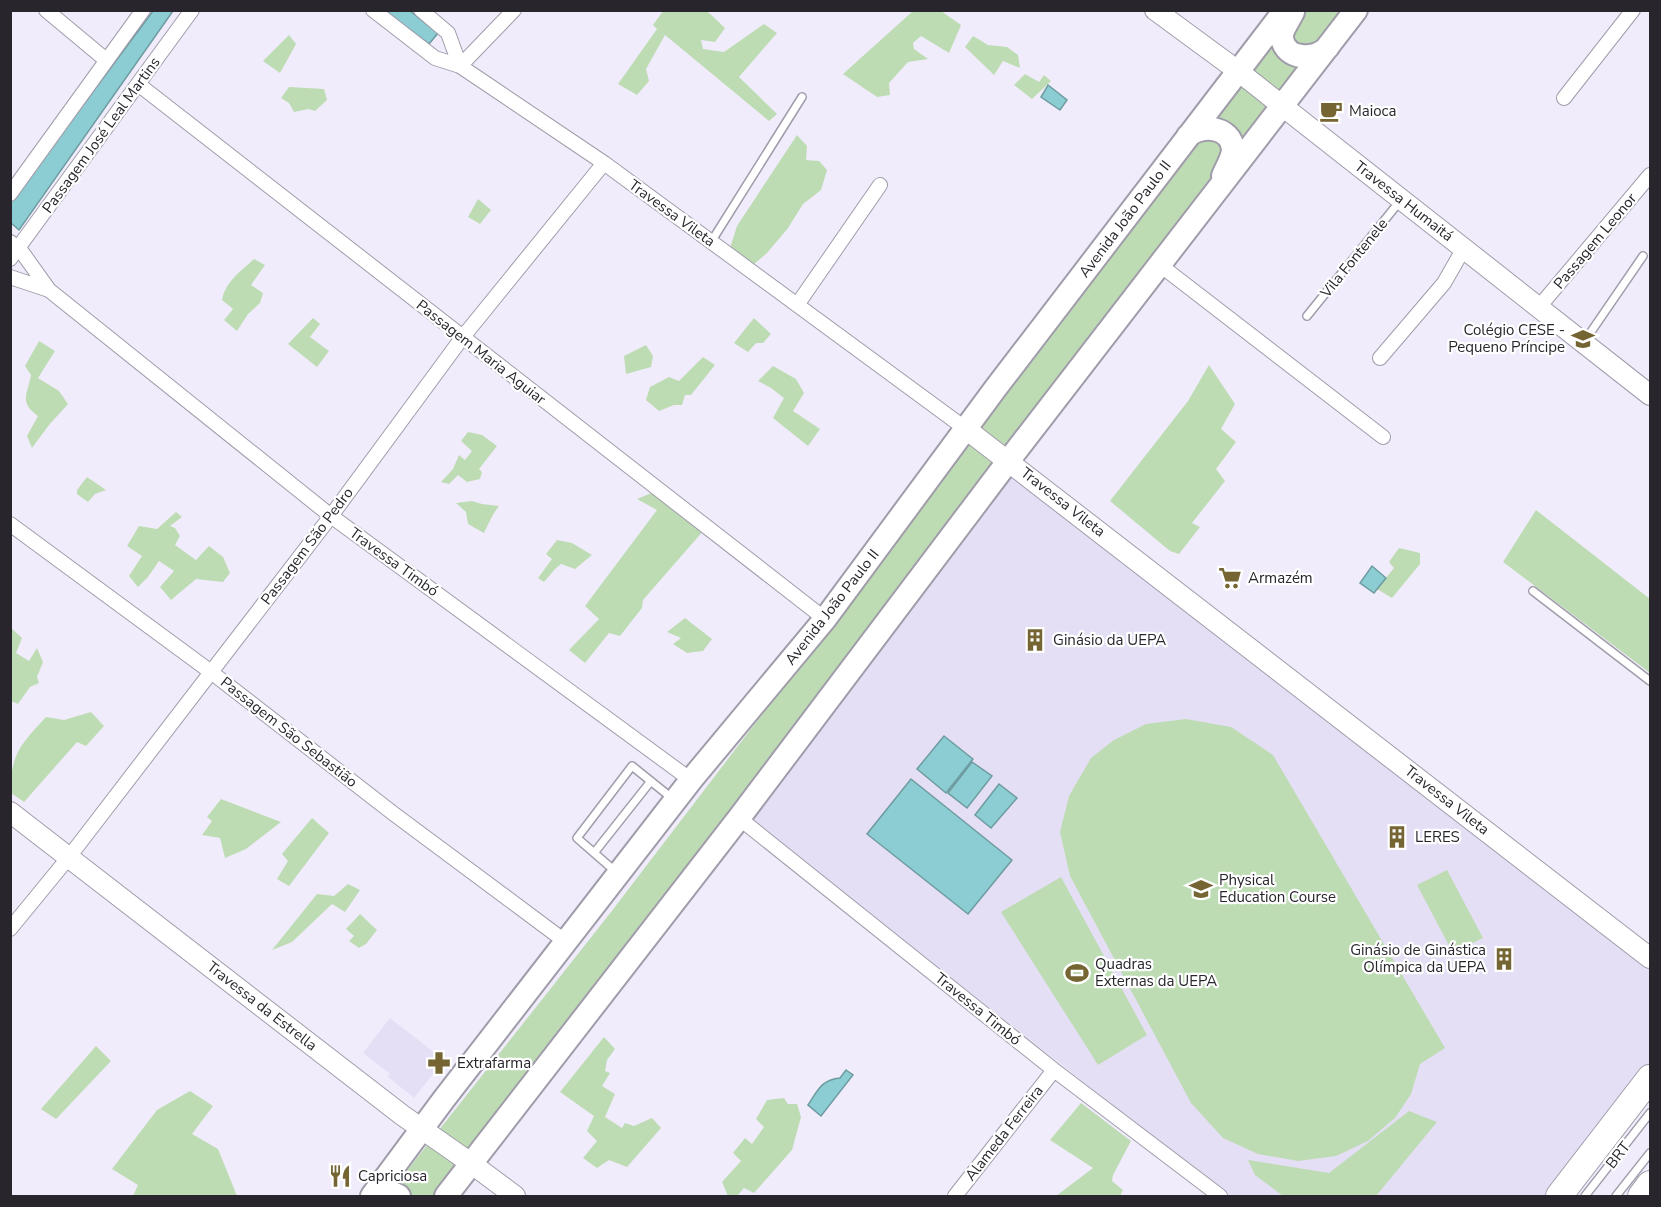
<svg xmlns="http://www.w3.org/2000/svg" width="1661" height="1207" font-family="'Nunito Sans',sans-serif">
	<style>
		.built { fill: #e5dff5 }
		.green { fill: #bedcb4 }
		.water { fill: #8bcdd2; stroke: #6d9ba0; stroke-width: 1.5 }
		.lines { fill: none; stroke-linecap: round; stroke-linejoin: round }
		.lane-casing { stroke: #a09caa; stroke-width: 10 }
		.street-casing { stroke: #a09caa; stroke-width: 16 }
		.secondary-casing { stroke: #a09caa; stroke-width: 22 }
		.primary-casing { stroke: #a09caa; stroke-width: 26 }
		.highway-casing { stroke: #a09caa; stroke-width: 28 }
		.lane { stroke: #fff; stroke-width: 7 }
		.street { stroke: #fff; stroke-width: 14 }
		.secondary { stroke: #fff; stroke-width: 20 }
		.primary { stroke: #fff; stroke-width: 22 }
		.highway { stroke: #fff; stroke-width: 26 }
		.labels { text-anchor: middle; stroke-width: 4.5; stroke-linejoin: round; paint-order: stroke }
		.poi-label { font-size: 15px; fill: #28262c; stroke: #fff; text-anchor: start }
		.street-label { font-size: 15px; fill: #28262c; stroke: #fff }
	</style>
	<rect width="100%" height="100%" fill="#f0ecfb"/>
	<!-- built -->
	<path class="built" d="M1009 460 1650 958V1078L1559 1196H1227L753 820 893 613Z
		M390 1018 444 1060 414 1098 387 1076 390 1074 363 1053Z"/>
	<!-- green -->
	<path class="green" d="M663 11H707L725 28 715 42 701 40 703 49 724 52 764 24 777 33 739 77 777 114 769 121 665 35 646 69 649 81 637 95 618 84 657 29 653 25Z
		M913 11H941L961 25 949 53 921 36 913 43 914 49 928 59 908 62 889 83 890 95 877 97 843 74Z
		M1306 11H1352L1314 54 1285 39Z
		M289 35 296 44 280 73 263 61Z
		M973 36 988 45 1007 47 1018 55 1020 68 1003 61 994 75 965 47Z
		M1279 38 1311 60 436 1196H387L611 912Z
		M1025 74 1039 82 1044 75 1051 81 1032 99 1014 85Z
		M289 87 324 89 327 100 315 111 308 109 294 112 289 103 281 98Z
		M797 135 807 146 806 160 819 161 827 170 821 190 803 204 788 228 767 253 752 266 730 248 737 226Z
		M478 199 491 210 480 224 468 217Z
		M254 259 265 265 251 285 263 293 260 303 248 314 237 331 224 320 233 309 222 300C225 282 241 271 254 259Z
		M313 318 320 324 310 337 329 351 317 367 288 344Z
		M754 318 771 334 763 343H756L748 352 734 343Z
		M39 341 55 351 38 378 59 391 68 404 49 425 32 448 27 436 38 416C19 402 27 396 31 375L25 366Z
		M646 345 653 356 651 367 626 374 624 356Z
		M703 357 715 365 691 395H685L682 405H674L659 411 646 400 650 387 669 377 679 381Z
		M1209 365 1235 404 1221 429 1236 442 1216 469 1225 481 1192 523 1200 527 1179 554 1170 551 1110 501 1188 401Z
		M773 366 796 379 804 393 793 411 820 429 808 446 773 418 784 398 771 388 758 381Z
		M468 432 482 435 497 446 479 469 482 472 480 479 467 482 458 475 449 484 441 482 453 469 459 455 465 460 472 451 461 441Z
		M87 477 106 490 95 494 88 502 77 494V490Z
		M654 492 704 530 643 600 642 608 620 636 609 633 585 663 569 650 599 619 585 606 657 510 637 499Z
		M472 501 482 504 499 506C492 515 489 523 484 533L468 524 466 512 456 503Z
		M1536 510 1650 599V673L1503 562Z
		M176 512 182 517 170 526 175 528 180 536 175 545 196 560 209 546 223 557 230 573 223 582 196 579 171 600 160 587 174 571 159 561 148 577 138 587 129 576 142 556 127 546 139 526 157 529Z
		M557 540 572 543 592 555 575 569 561 564 556 568 544 582 538 578 552 559 546 554Z
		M1399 548 1420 553V564L1392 598 1377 589 1394 568 1389 562Z
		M685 618 712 639 703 651 687 653 673 644 681 638 667 632Z
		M10 627 22 638 16 653 29 661 37 648 43 662 37 677 39 683 30 687 18 704 11 701Z
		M91 712 104 726 86 746 77 742 24 802 11 793C10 754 21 744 46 717L64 720Z
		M1186 719 1231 727 1273 755 1445 1048 1420 1064 1411 1094 1395 1118 1368 1141 1336 1156 1298 1161 1258 1154 1223 1138 1191 1103 1070 876 1060 832 1069 796 1091 758 1114 740 1146 724Z
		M221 799 281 822 246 849 225 858 220 838 202 835 212 821 207 817Z
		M312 818 329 833 289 886 277 879 288 861 282 854Z
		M1447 870 1483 938 1453 953 1417 885Z
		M1061 877 1147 1035 1098 1065 1001 912Z
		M348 884 360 890 345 912 332 904 292 942 272 950 317 894 334 896Z
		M360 914 377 930 366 944 359 948 349 941 354 936 346 929Z
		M604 1037 615 1049 607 1060 605 1071 610 1073 602 1086 615 1094 605 1117 622 1128 625 1123 634 1126 652 1118 661 1128 627 1167 609 1160 597 1168 583 1158 597 1141 587 1131 594 1116 560 1092Z
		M96 1046 111 1061 56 1119 41 1109Z
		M190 1091 213 1106 192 1134 218 1149 237 1196H133L138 1185 112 1169 157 1110Z
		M784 1098 788 1104H797L801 1117 792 1150 754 1193 744 1188 737 1196H728L722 1182 741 1161 733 1153 745 1138 752 1144 764 1127 756 1119 767 1100Z
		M1081 1103 1131 1141 1113 1175 1112 1181 1123 1190 1120 1196H1056L1093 1168 1050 1140Z
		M1409 1111 1437 1122 1376 1196H1283L1255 1175 1248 1160 1329 1173Z"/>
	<!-- water -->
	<path class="water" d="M153 11H173L19 230 11 223 10 203Z
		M385 11H410L438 33 429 44Z
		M1048 85 1067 100 1060 110 1041 97Z
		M1372 566 1386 578 1374 593 1360 583Z
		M944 736 973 759 946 793 917 769Z
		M972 762 992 776 967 808 948 793Z
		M911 779 1012 860 968 914 867 834Z
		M999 784 1017 798 991 828 975 815Z
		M846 1070 853 1075 821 1116 808 1105C818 1090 821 1080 840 1078Z"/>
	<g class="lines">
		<!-- lane casing -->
		<g class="lane-casing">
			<path id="lane" d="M711 242 802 97
				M1307 316 1400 201
				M1584 342 1643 256
				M1533 591 1650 681
				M594 853 651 781
				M616 872 577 838 632 766 673 799
				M1585 1196 1650 1113
				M1616 1196 1650 1153"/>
		</g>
		<!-- street casing -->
		<g class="street-casing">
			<path id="street" d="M46 10 106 60
				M373 10 435 58 460 66 604 163 966 429
				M421 10 448 33 460 66
				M460 66 514 10
				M138 84 825 619
				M1564 98 1633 10
				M10 194 143 10
				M10 242 19 248 49 290 331 516 691 780
				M10 259 192 10
				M1160 265 1383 437
				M10 277 49 290
				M797 305 880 185
				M1539 307 1650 175
				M1380 358 1444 283 1464 248
				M10 524 211 672 394 814 566 942
				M739 818 1054 1070 1220 1196
				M10 929 69 857 331 516 462 338 604 163
				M955 1196 1054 1070"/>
		</g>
		<!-- secondary casing -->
		<g class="secondary-casing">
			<path id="secondary" d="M1155 10 1238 71 1650 395
				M966 429 1650 958
				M10 812 402 1115 472 1164 515 1196"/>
		</g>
		<!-- primary casing -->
		<g class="primary-casing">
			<path id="primary" d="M1293 12C1290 19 1281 30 1282 38 1285 60 1315 61 1328 47
				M1188 136C1201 124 1231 126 1233 149 1233 158 1226 168 1223 176
				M372 1196 444 1099 691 780 825 619 995 389 1285 10
				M376 1196 388 1191 399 1196
				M446 1196 739 818 1009 460 1356 10"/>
		</g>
		<!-- highway casing -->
		<g class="highway-casing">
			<path id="highway" d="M1559 1196 1650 1078
				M1641 1196 1650 1184"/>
		</g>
		<!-- lane -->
		<use href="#lane" class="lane"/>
		<!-- street -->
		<use href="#street" class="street"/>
		<!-- secondary -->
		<use href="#secondary" class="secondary"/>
		<!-- primary -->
		<use href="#primary" class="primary"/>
		<!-- highway -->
		<use href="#highway" class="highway"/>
	</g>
	<!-- icons -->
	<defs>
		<g id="cafe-bare" transform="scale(1.8)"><path d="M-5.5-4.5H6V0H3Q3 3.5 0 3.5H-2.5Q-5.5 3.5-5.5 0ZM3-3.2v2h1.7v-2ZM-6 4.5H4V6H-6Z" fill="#756533" stroke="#fff" stroke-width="2.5" paint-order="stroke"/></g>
		<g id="school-bare" transform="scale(1.8)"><path d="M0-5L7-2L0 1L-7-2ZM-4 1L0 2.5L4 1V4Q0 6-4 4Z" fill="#756533" stroke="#fff" stroke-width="2.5" paint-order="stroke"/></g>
		<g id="supermarket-bare" transform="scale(1.8)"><path d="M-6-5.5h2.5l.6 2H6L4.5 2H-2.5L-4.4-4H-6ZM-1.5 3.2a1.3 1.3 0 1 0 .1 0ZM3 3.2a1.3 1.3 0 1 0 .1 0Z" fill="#756533" stroke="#fff" stroke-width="2.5" paint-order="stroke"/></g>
		<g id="building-bare" transform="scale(1.8)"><path d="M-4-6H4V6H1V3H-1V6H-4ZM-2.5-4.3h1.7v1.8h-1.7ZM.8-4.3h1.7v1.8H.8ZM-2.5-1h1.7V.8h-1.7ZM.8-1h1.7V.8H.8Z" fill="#756533" stroke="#fff" stroke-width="2.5" paint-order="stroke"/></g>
		<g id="university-bare" transform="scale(1.8)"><path d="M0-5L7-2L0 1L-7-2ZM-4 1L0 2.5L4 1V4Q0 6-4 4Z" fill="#756533" stroke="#fff" stroke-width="2.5" paint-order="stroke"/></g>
		<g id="stadium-bare" transform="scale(1.8)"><path d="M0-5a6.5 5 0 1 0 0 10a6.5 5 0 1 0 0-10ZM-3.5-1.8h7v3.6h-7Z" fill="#756533" stroke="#fff" stroke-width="2.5" paint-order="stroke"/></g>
		<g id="pharmacy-bare" transform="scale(1.8)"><path d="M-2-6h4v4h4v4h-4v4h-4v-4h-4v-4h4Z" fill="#756533" stroke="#fff" stroke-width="2.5" paint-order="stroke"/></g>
		<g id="restaurant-bare" transform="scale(1.8)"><path d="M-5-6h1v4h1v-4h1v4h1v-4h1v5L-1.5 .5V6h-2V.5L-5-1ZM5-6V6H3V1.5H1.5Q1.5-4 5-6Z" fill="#756533" stroke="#fff" stroke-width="2.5" paint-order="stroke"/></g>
	</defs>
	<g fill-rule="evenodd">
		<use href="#cafe-bare" x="1331" y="111"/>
		<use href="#school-bare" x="1583" y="339"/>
		<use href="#supermarket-bare" x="1230" y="578"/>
		<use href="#building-bare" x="1035" y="640"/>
		<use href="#building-bare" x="1397" y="837"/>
		<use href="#university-bare" x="1201" y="889"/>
		<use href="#building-bare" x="1504" y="959"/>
		<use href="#stadium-bare" x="1077" y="973"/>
		<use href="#pharmacy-bare" x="439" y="1063"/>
		<use href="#restaurant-bare" x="340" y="1176"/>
	</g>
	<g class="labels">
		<!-- poi labels -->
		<g class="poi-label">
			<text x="1349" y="116">Maioca</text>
			<text x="1565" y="335" text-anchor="end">Colégio CESE -<tspan x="1565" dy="17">Pequeno Príncipe</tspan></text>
			<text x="1248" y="583">Armazém</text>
			<text x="1053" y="645">Ginásio da UEPA</text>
			<text x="1415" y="842">LERES</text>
			<text x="1219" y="885">Physical<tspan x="1219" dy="17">Education Course</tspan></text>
			<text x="1486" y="955" text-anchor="end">Ginásio de Ginástica<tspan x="1486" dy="17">Olímpica da UEPA</tspan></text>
			<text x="1095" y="969">Quadras<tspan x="1095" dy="17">Externas da UEPA</tspan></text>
			<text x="457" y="1068">Extrafarma</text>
			<text x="358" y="1181">Capriciosa</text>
		</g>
		<!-- street labels -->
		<g class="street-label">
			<text transform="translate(101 135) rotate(-54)" y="5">Passagem José Leal Martins</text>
			<text transform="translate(1404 201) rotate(38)" y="5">Travessa Humaitá</text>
			<text transform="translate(672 213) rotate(36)" y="5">Travessa Vileta</text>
			<text transform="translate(1125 219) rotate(-53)" y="5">Avenida João Paulo II</text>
			<text transform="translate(1595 241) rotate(-50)" y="5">Passagem Leonor</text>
			<text transform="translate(1354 258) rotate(-51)" y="5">Vila Fontenele</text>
			<text transform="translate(481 352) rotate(38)" y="5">Passagem Maria Aguiar</text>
			<text transform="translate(1063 502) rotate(38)" y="5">Travessa Vileta</text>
			<text transform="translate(307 546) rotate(-53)" y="5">Passagem São Pedro</text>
			<text transform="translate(394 562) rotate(36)" y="5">Travessa Timbó</text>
			<text transform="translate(832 607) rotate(-52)" y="5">Avenida João Paulo II</text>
			<text transform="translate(289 732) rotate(38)" y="5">Passagem São Sebastião</text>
			<text transform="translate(1447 800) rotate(38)" y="5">Travessa Vileta</text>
			<text transform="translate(262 1006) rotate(38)" y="5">Travessa da Estrella</text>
			<text transform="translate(978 1009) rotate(39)" y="5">Travessa Timbó</text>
			<text transform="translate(1004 1133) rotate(-52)" y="5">Alameda Ferreira</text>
			<text transform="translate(1618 1155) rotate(-52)" y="5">BRT</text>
		</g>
	</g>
	<!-- border -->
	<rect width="1661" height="1207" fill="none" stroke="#28262c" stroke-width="24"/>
</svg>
